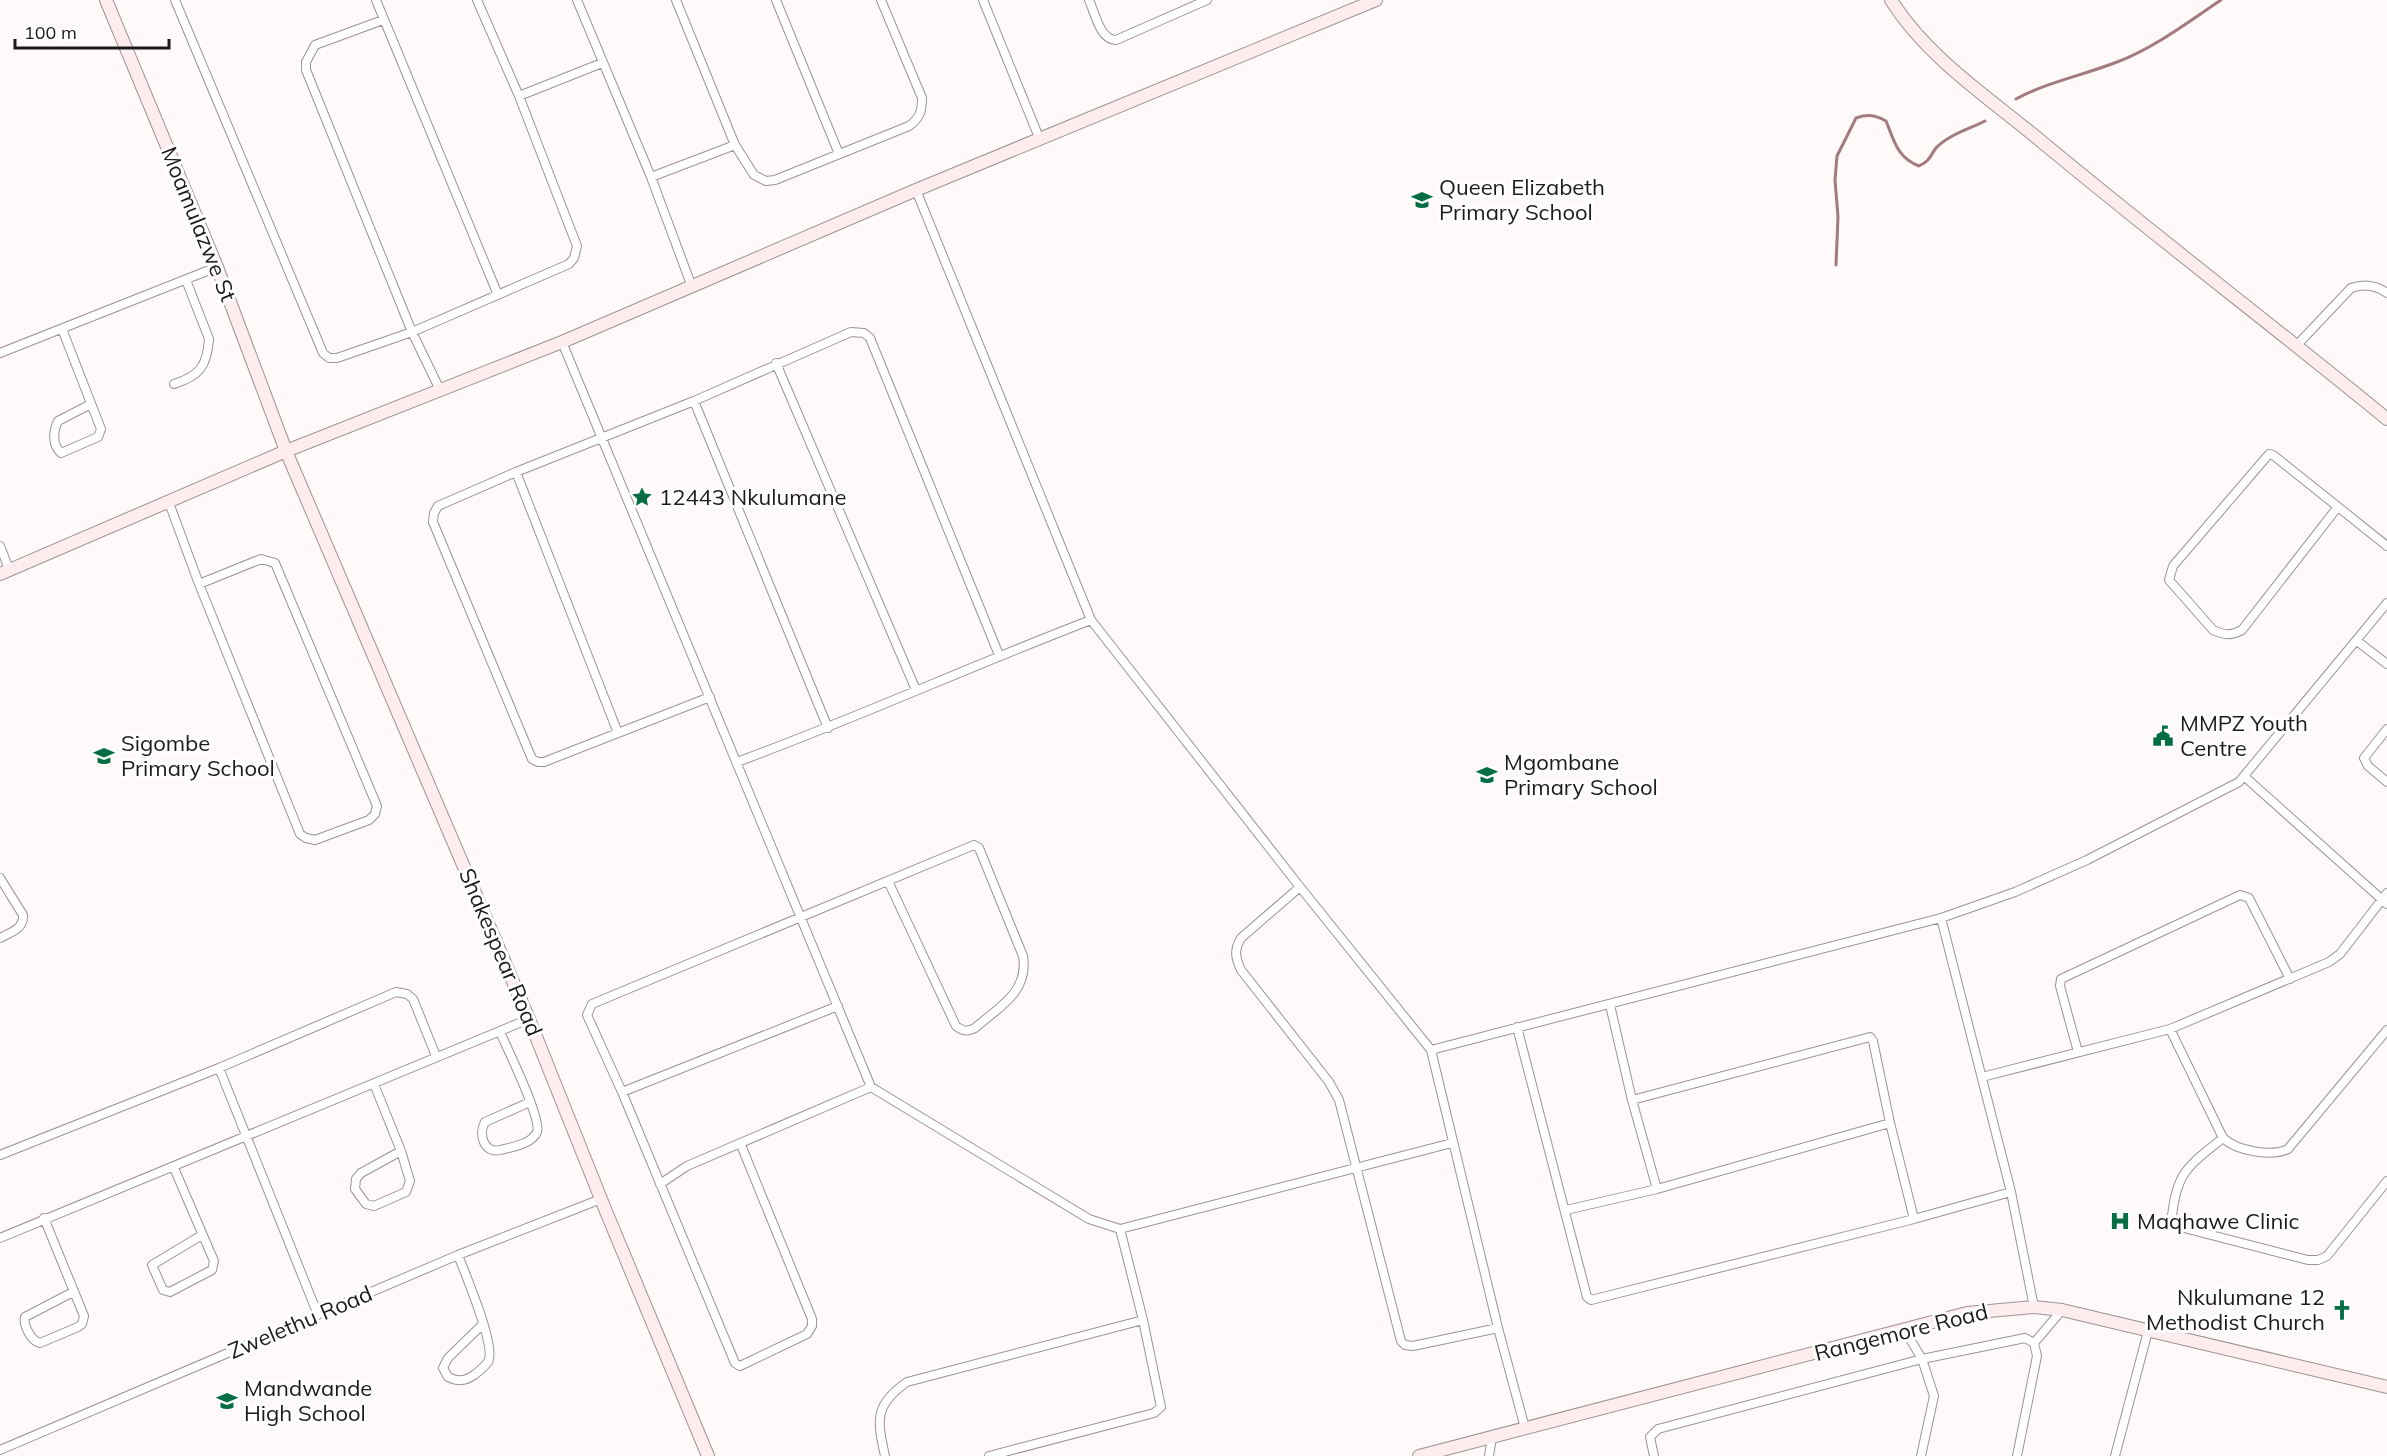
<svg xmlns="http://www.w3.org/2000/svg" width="2387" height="1456" font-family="Mulish,sans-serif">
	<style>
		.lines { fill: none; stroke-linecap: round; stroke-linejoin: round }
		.stream { stroke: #a27a80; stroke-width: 3 }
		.street-casing { stroke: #9c9394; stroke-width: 10 }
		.secondary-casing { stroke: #9c9394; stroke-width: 14 }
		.street { stroke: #fff; stroke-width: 8 }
		.secondary { stroke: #feecee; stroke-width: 12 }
		.labels { text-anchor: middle; stroke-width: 6; stroke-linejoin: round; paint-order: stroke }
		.poi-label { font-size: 22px; fill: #1e1a1b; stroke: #fff; text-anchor: start }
		.street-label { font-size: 22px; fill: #1e1a1b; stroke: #fff }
	</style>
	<rect width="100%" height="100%" fill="#fff9f9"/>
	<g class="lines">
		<!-- stream -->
		<path class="stream" d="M2016 99C2047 82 2084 75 2117 62 2154 48 2188 22 2221 0
			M1836 265 1838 217 1835 180 1837 156 1856 118C1868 114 1875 115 1886 121 1894 140 1897 158 1919 166 1931 160 1929 157 1936 148 1948 135 1969 129 1985 121"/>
		<!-- street casing -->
		<g class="street-casing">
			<path id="street" d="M175 0 323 353 329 358H337L412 332 569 264 574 258 577 246 519 96 477 0
				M376 0 498 295
				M577 0 651 177 692 287
				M676 0 735 145 754 175 766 181 775 180 909 126C920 118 922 111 922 98L881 0
				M776 0 839 154
				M983 0 1040 140
				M1089 0C1095 13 1100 40 1116 40L1207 0
				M383 20 315 45 306 62V70L412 332 440 390
				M519 96 602 63
				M651 177 735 145
				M916 190 1091 620 1300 887 1431 1050 1498 1328 1525 1428
				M62 329 101 429 98 437 61 453C52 445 53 431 58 421L91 404
				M562 342 871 1087 1089 1219 1120 1229 1452 1143
				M2297 345 2351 288C2365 283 2376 285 2387 293
				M0 353 217 267
				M776 363 916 690
				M174 384C199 376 207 367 209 339L186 280
				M694 401 828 728
				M516 472 618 733
				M168 500 199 584 300 834 306 838 315 840 369 820 375 814 377 806 275 563 261 559 199 584
				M2337 508 2242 630C2231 636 2224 635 2213 630L2169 580 2173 566 2269 454 2273 455 2387 546
				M0 546 9 569
				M2357 641 2387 664
				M710 697 544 762H538L532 759 433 522 434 513 438 506 516 472 694 401 851 332 864 333 870 338 999 655
				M2387 729 2364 758 2368 766 2387 782
				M737 762C857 718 973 665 1091 620
				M2245 777 2387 904
				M0 878 23 915C24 929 11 932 0 938
				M1300 887 1241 938C1234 950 1235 957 1241 970L1329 1082 1339 1100 1401 1341 1405 1345 1413 1346 1498 1328
				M1941 918 2011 1192 2034 1307
				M1610 1005 1632 1100 1657 1189
				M1517 1027 1587 1297 1591 1300 1914 1219 2011 1192
				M2170 1029 2223 1138
				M2387 1030 2288 1149C2271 1157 2237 1151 2223 1138 2190 1165 2177 1170 2172 1216L2177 1225 2184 1228 2308 1260H2318L2327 1256 2387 1181
				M500 1032C507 1048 542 1119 537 1132 532 1144 512 1147 500 1150 484 1154 478 1134 485 1122L530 1102
				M1431 1050 1941 918 2015 892 2087 860 2239 782 2387 603
				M2078 1052 2060 986 2061 979 2240 895 2249 898 2290 979
				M219 1068 318 1315
				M1982 1077 2170 1029 2329 962 2340 954 2387 893
				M374 1084 401 1151 410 1181 406 1192 374 1206 366 1204 355 1189 356 1179 361 1173 401 1151
				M622 1092 838 1006
				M1632 1100 1870 1037 1873 1041 1890 1123 1914 1219
				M741 1145 812 1319V1326L807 1334 740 1366 735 1363 622 1092 587 1015 592 1004 974 845 979 848 1023 956C1029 992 999 1007 975 1028 967 1032 963 1031 956 1026L888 881
				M0 1155 219 1068 396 992 407 994 413 999 436 1056
				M174 1168 214 1261 212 1270 170 1292 163 1290 152 1265 202 1235
				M660 1184 687 1166 871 1087
				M1566 1210 1657 1189 1890 1123
				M44 1218 84 1316 82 1324 78 1327 40 1343C31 1341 23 1325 25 1317L73 1292
				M0 1238 529 1019
				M458 1255C465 1274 497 1347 488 1362 485 1366 478 1372 474 1375 465 1381 458 1382 448 1377L443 1368 448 1358 483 1324
				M1904 1329 1922 1359 1934 1396 1921 1456
				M2034 1343 2062 1310
				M0 1450 458 1255 601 1199
				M885 1456C877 1420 874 1405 907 1382L1143 1320
				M989 1456 1154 1413 1161 1407 1143 1320 1120 1229
				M1489 1456 1492 1437
				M1654 1456 1650 1437 1658 1429 1922 1359 2025 1338 2034 1343 2037 1356 2017 1456
				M2115 1456 2148 1331"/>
		</g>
		<!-- secondary casing -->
		<g class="secondary-casing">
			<path id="secondary" d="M106 0 217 267 286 451 529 1019 605 1209 708 1456
				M1891 0C1926 56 1986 96 2036 137 2151 233 2271 324 2387 419
				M0 574 286 451 562 342 916 190 1376 0
				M1419 1456 1967 1313 2034 1307 2062 1310 2387 1387"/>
		</g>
		<!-- street -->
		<use href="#street" class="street"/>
		<!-- secondary -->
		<use href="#secondary" class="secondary"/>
	</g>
	<!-- icons -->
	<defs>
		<g id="school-bare" transform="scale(1.62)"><path d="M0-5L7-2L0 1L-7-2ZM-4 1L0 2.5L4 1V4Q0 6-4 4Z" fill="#046d44" stroke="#fff" stroke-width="2.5" paint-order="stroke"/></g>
		<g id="sight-bare" transform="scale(1.62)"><path d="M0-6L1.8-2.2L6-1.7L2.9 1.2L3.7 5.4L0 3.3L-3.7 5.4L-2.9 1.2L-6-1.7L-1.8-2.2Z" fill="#046d44" stroke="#fff" stroke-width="2.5" paint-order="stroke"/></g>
		<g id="civic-bare" transform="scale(1.62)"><path d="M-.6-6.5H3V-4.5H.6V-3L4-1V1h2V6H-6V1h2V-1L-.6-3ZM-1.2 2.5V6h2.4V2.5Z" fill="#046d44" stroke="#fff" stroke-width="2.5" paint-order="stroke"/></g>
		<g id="hospital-bare" transform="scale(1.62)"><path d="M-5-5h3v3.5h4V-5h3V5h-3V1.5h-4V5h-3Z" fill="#046d44" stroke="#fff" stroke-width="2.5" paint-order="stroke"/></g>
		<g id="church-bare" transform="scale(1.62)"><path d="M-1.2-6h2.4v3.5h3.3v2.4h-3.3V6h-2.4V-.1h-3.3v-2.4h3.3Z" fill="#046d44" stroke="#fff" stroke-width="2.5" paint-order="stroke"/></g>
	</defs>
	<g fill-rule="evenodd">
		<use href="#school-bare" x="1422" y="200"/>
		<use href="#sight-bare" x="642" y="497"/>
		<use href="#civic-bare" x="2163" y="736"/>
		<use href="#school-bare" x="104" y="756"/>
		<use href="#school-bare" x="1487" y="775"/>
		<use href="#hospital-bare" x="2120" y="1221"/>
		<use href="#church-bare" x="2342" y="1310"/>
		<use href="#school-bare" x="227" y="1401"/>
	</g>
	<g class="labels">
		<!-- poi labels -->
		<g class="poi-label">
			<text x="1439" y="195">Queen Elizabeth<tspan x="1439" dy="25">Primary School</tspan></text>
			<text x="659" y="505">12443 Nkulumane</text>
			<text x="2180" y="731">MMPZ Youth<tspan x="2180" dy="25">Centre</tspan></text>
			<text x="121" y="751">Sigombe<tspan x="121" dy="25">Primary School</tspan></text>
			<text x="1504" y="770">Mgombane<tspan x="1504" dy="25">Primary School</tspan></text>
			<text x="2137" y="1229">Maqhawe Clinic</text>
			<text x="2325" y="1305" text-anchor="end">Nkulumane 12<tspan x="2325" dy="25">Methodist Church</tspan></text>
			<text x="244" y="1396">Mandwande<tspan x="244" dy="25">High School</tspan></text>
		</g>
		<!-- street labels -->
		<g class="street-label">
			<text transform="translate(199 224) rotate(68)" y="8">Moamulazwe St</text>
			<text transform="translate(501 952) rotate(67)" y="8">Shakespear Road</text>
			<text transform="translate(300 1322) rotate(-23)" y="8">Zwelethu Road</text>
			<text transform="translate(1901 1332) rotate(-14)" y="8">Rangemore Road</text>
		</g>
	</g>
	<!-- scale -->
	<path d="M15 39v9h154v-9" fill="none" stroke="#1e1a1b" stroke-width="3"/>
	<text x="24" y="39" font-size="18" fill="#1e1a1b" stroke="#ffffff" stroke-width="4.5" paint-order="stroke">100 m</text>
</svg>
